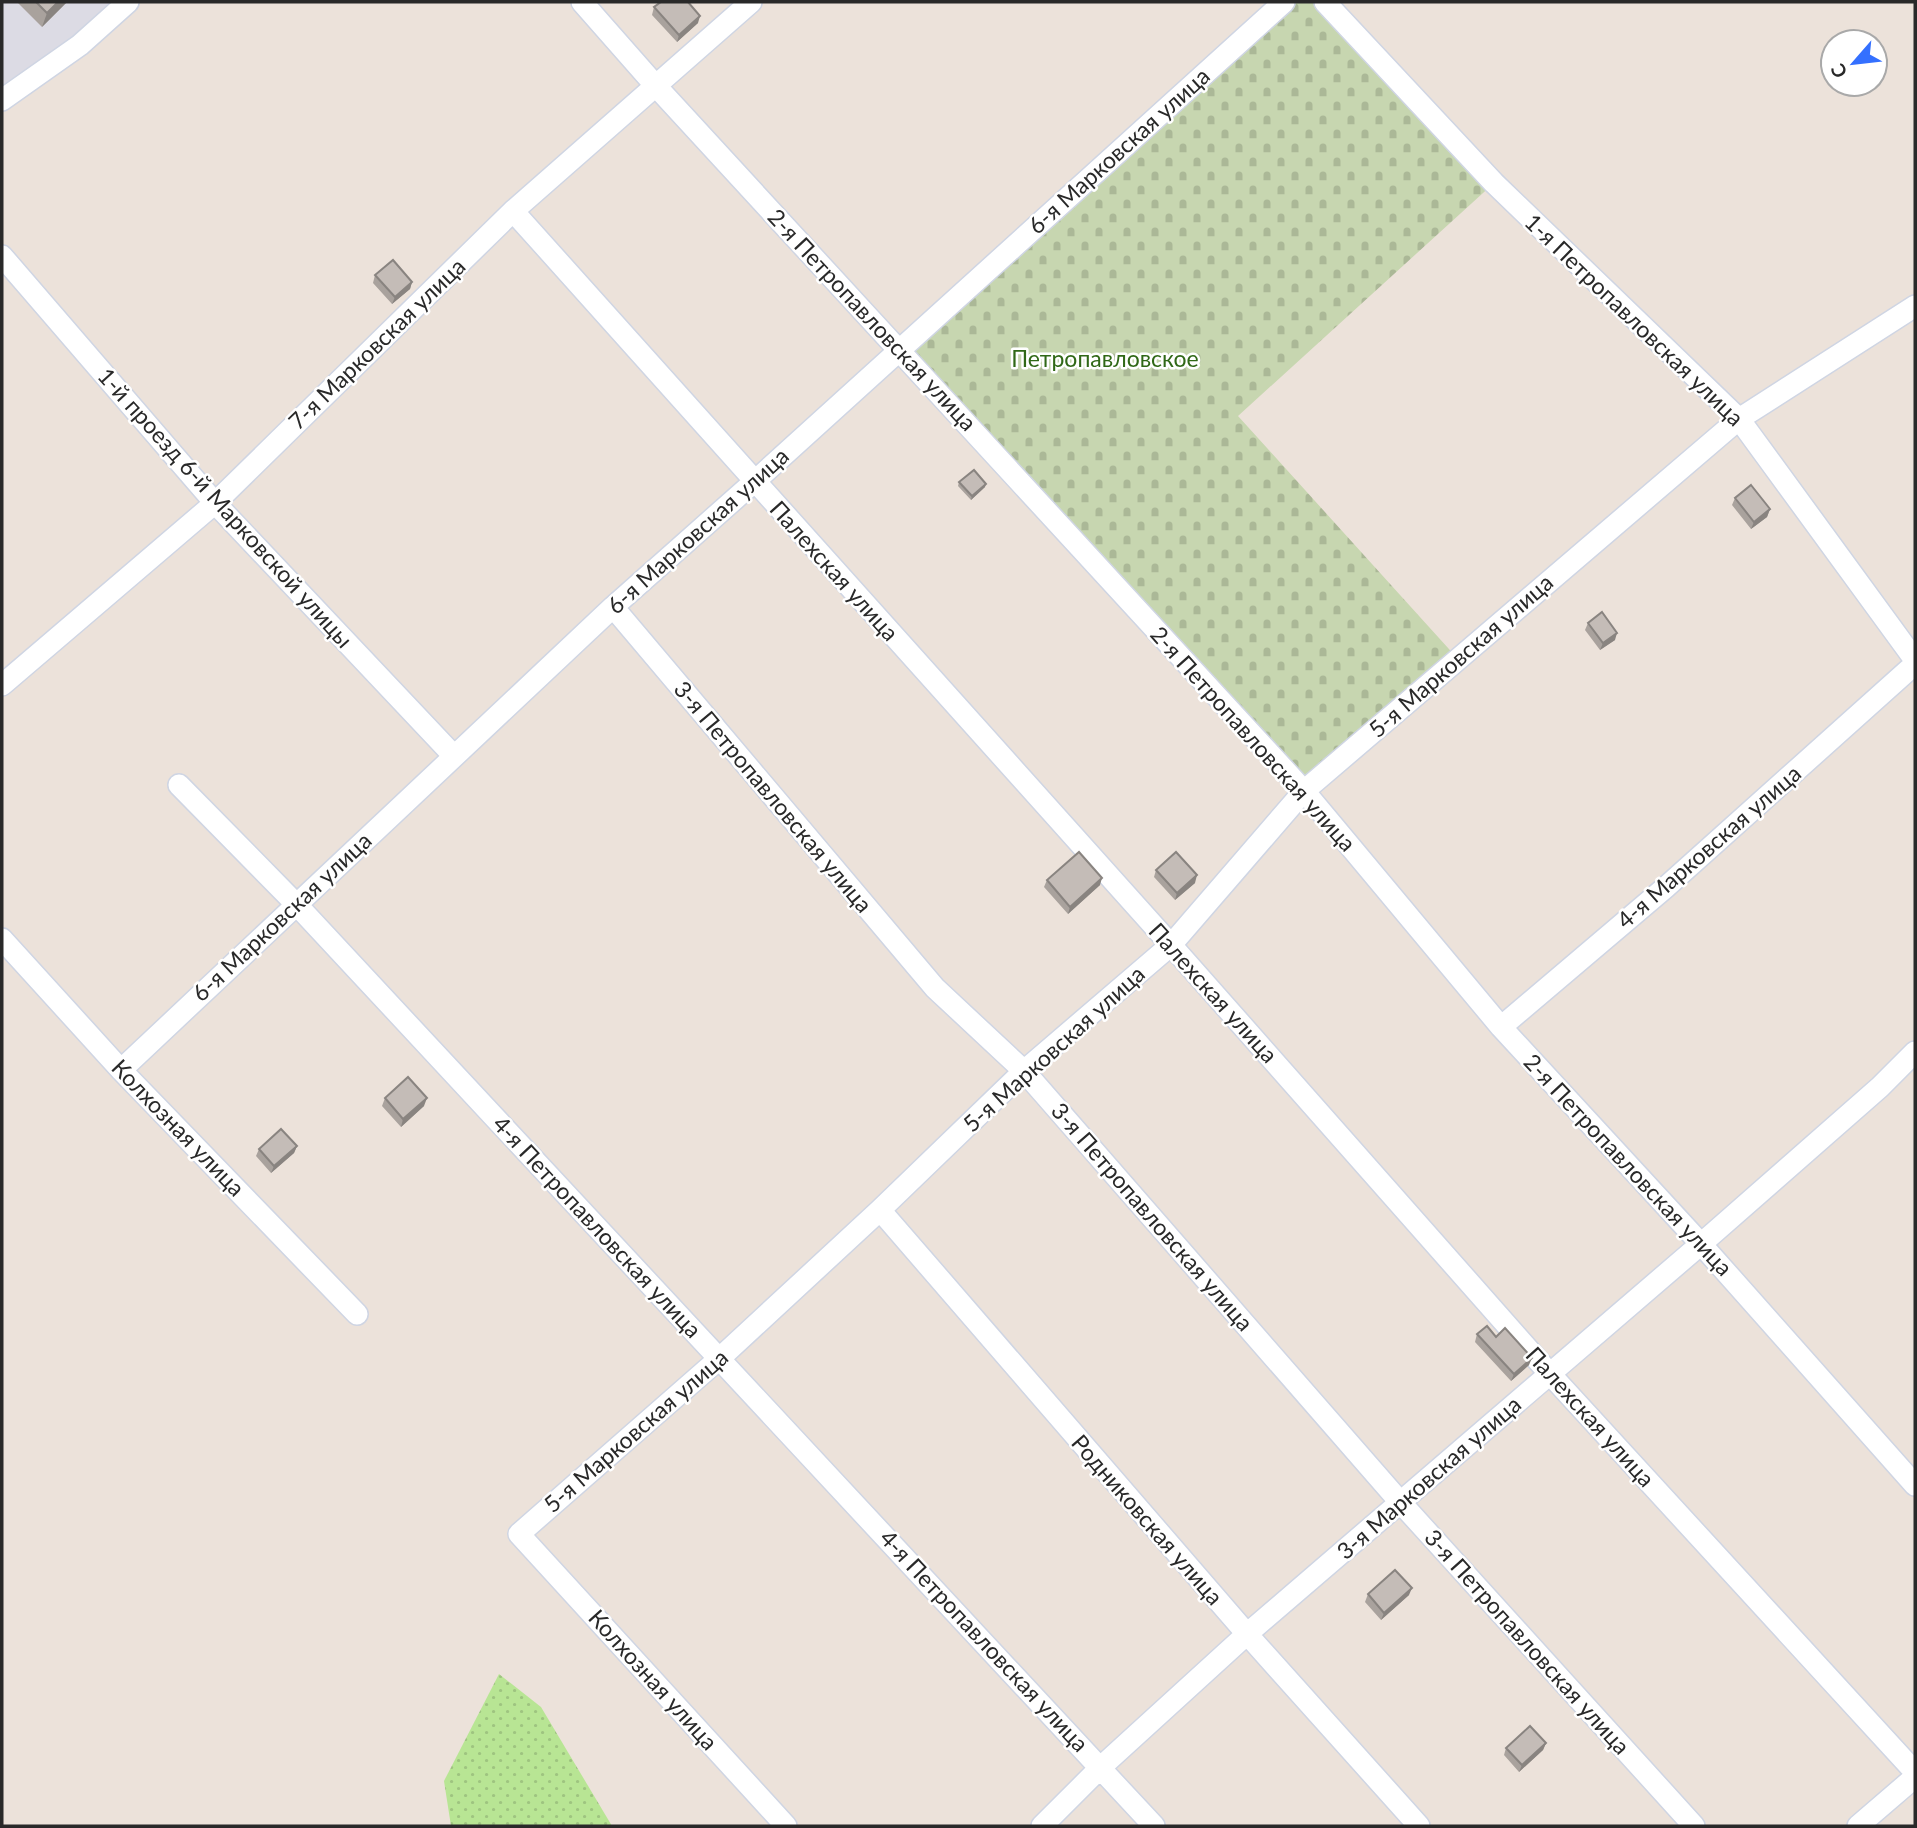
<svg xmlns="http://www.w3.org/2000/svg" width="1917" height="1828" font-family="Lato,sans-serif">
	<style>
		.industrial { fill: #dcdbe4 }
		.grass { fill: url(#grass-dots) }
		.cemetery { fill: url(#cemetery-stones) }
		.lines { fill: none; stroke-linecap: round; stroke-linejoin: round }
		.minor-casing { stroke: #cfd5e3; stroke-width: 24 }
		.minor { stroke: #fff; stroke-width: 21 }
		.wall { fill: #a9a29d }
		.shaded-wall { fill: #898480 }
		.building { fill: #c4bcb7; stroke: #898480; stroke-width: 2 }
		.labels { text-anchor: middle; stroke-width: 5; stroke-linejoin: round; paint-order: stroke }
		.street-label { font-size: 23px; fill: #292929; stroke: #fff }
		.park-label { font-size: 23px; fill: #306817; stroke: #fff }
	</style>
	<defs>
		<pattern id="grass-dots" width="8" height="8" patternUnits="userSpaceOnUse" patternTransform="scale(1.75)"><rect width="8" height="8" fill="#b8e594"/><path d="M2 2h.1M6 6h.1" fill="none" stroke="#9ec480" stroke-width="1.8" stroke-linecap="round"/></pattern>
		<pattern id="cemetery-stones" width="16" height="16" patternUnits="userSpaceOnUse" patternTransform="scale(1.75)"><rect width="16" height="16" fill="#c7d6b0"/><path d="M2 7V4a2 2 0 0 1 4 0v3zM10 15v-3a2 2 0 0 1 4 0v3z" fill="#abb897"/></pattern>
	</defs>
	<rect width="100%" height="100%" fill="#ece2da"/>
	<!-- industrial -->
	<path class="industrial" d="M2 2H113L63 47 2 87Z"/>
	<!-- grass -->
	<path class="grass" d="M499 1674 541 1707 612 1826H451L444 1781Z"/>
	<!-- cemetery -->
	<path class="cemetery" d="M1284 2H1325L1494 183 1238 416 1458 659 1304 791 900 350Z"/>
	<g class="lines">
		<!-- minor casing -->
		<g class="minor-casing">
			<path id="minor" d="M582 2 655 85 1304 791 1501 1027 1701 1244 1915 1485
				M1325 2 1494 183 1739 419 1915 660
				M2 100 80 45 128 2
				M513 211 1171 945 1550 1374 1915 1772
				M2 256 215 503 453 755
				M613 607 935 988 1024 1071 1401 1503 1694 1826
				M2 685 215 503 513 211 751 2
				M179 785 296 904 1154 1826
				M2 939 121 1070 357 1314
				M1501 1027 1666 887 1915 664
				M121 1070 613 607 754 482 1284 2
				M880 1210 1247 1634 1419 1826
				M786 1826 519 1534 720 1358 880 1210 1024 1071 1171 945 1304 791 1739 419 1915 306
				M1042 1826 1101 1767 1247 1634 1701 1244 1880 1087 1915 1052
				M1858 1826 1915 1777"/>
		</g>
		<!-- minor -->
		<use href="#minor" class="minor"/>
	</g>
	<!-- wall -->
	<path class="wall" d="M17 2H67L42 27Z
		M654 7 698 23 677 42 652 15Z
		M375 275 412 282 410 289 392 304 373 283Z
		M959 482 985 487 971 500 958 486Z
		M1735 498 1770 509 1767 517 1751 529 1732 505Z
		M1588 623 1615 640 1600 650 1585 630Z
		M1156 870 1195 883 1175 900 1154 877Z
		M1047 880 1100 885 1068 914 1044 887Z
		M385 1098 424 1106 401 1127 382 1106Z
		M297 1146 294 1153 271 1173 256 1156 259 1149Z
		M1477 1334 1496 1337 1529 1365 1511 1381 1475 1342Z
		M1368 1594 1409 1595 1381 1620 1365 1602Z
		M1546 1743 1543 1750 1519 1772 1504 1755 1506 1748Z"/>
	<!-- shaded-wall -->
	<path class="shaded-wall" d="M58 2H67L42 27 47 13Z
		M700 16 698 23 677 42 679 35Z
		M412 282 410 289 392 304 395 297Z
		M986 484 985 487 971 500 972 496Z
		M1770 509 1767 517 1751 529 1754 522Z
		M1617 633 1615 640 1600 650 1603 643Z
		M1197 875 1195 883 1175 900 1177 893Z
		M1102 878 1100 885 1068 914 1070 907Z
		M427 1098 424 1106 401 1127 403 1119Z
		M297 1146 294 1153 271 1173 274 1166Z
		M1532 1358 1529 1365 1511 1381 1514 1374Z
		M1412 1588 1409 1595 1381 1620 1384 1613Z
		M1546 1743 1543 1750 1519 1772 1522 1765Z"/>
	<!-- building -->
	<path class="building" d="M36 2H58L47 13Z
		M661 2H688L700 16 679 35 654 7Z
		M393 260 412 282 395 297 375 275Z
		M974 470 986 484 972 496 959 482Z
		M1751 485 1770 509 1754 522 1735 498Z
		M1602 612 1617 633 1603 643 1588 623Z
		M1079 852 1102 878 1070 907 1047 880Z
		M1176 852 1197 875 1177 893 1156 870Z
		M408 1077 427 1098 403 1119 385 1098Z
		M281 1129 297 1146 274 1166 259 1149Z
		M1487 1326 1496 1337 1505 1328 1532 1358 1514 1374 1477 1334Z
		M1395 1570 1412 1588 1384 1613 1368 1594Z
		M1530 1726 1546 1743 1522 1765 1506 1748Z"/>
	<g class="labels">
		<!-- street labels -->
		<g class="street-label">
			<text transform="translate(1119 151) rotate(-42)" y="8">6-я Марковская улица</text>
			<text transform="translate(872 320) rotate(47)" y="8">2-я Петропавловская улица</text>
			<text transform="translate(1634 320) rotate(44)" y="8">1-я Петропавловская улица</text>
			<text transform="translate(377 344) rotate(-44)" y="8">7-я Марковская улица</text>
			<text transform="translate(225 508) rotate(48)" y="8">1-й проезд 6-й Марковской улицы</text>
			<text transform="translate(698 531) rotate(-42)" y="8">6-я Марковская улица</text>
			<text transform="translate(834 571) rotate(48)" y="8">Палехская улица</text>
			<text transform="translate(1461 656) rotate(-41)" y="8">5-я Марковская улица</text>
			<text transform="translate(1253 739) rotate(48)" y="8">2-я Петропавловская улица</text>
			<text transform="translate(773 797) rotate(50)" y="8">3-я Петропавловская улица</text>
			<text transform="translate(1709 847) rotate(-41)" y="8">4-я Марковская улица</text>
			<text transform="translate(282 917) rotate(-43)" y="8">6-я Марковская улица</text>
			<text transform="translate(1213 993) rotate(48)" y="8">Палехская улица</text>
			<text transform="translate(1054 1049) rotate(-42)" y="8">5-я Марковская улица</text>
			<text transform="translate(178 1128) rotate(46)" y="8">Колхозная улица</text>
			<text transform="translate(1628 1165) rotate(47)" y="8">2-я Петропавловская улица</text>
			<text transform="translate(1152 1217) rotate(49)" y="8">3-я Петропавловская улица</text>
			<text transform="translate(597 1227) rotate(47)" y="8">4-я Петропавловская улица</text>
			<text transform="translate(1590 1417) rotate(48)" y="8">Палехская улица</text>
			<text transform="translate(636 1431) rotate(-41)" y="8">5-я Марковская улица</text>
			<text transform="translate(1429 1478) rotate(-41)" y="8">3-я Марковская улица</text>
			<text transform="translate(1147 1520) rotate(49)" y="8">Родниковская улица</text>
			<text transform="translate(984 1641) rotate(47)" y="8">4-я Петропавловская улица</text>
			<text transform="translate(1527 1642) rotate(48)" y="8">3-я Петропавловская улица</text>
			<text transform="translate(653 1680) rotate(48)" y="8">Колхозная улица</text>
		</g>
		<!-- park labels -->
		<g class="park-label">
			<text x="1105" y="367">Петропавловское</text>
		</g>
	</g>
	<!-- border -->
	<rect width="1917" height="1828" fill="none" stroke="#292929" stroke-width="7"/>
	<!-- north arrow -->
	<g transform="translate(1854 63) rotate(242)"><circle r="33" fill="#ffffff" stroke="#a9a9a9" stroke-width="2"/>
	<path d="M0-5L12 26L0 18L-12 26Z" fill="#3470ff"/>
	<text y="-10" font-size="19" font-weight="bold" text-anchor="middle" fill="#292929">С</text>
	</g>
</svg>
